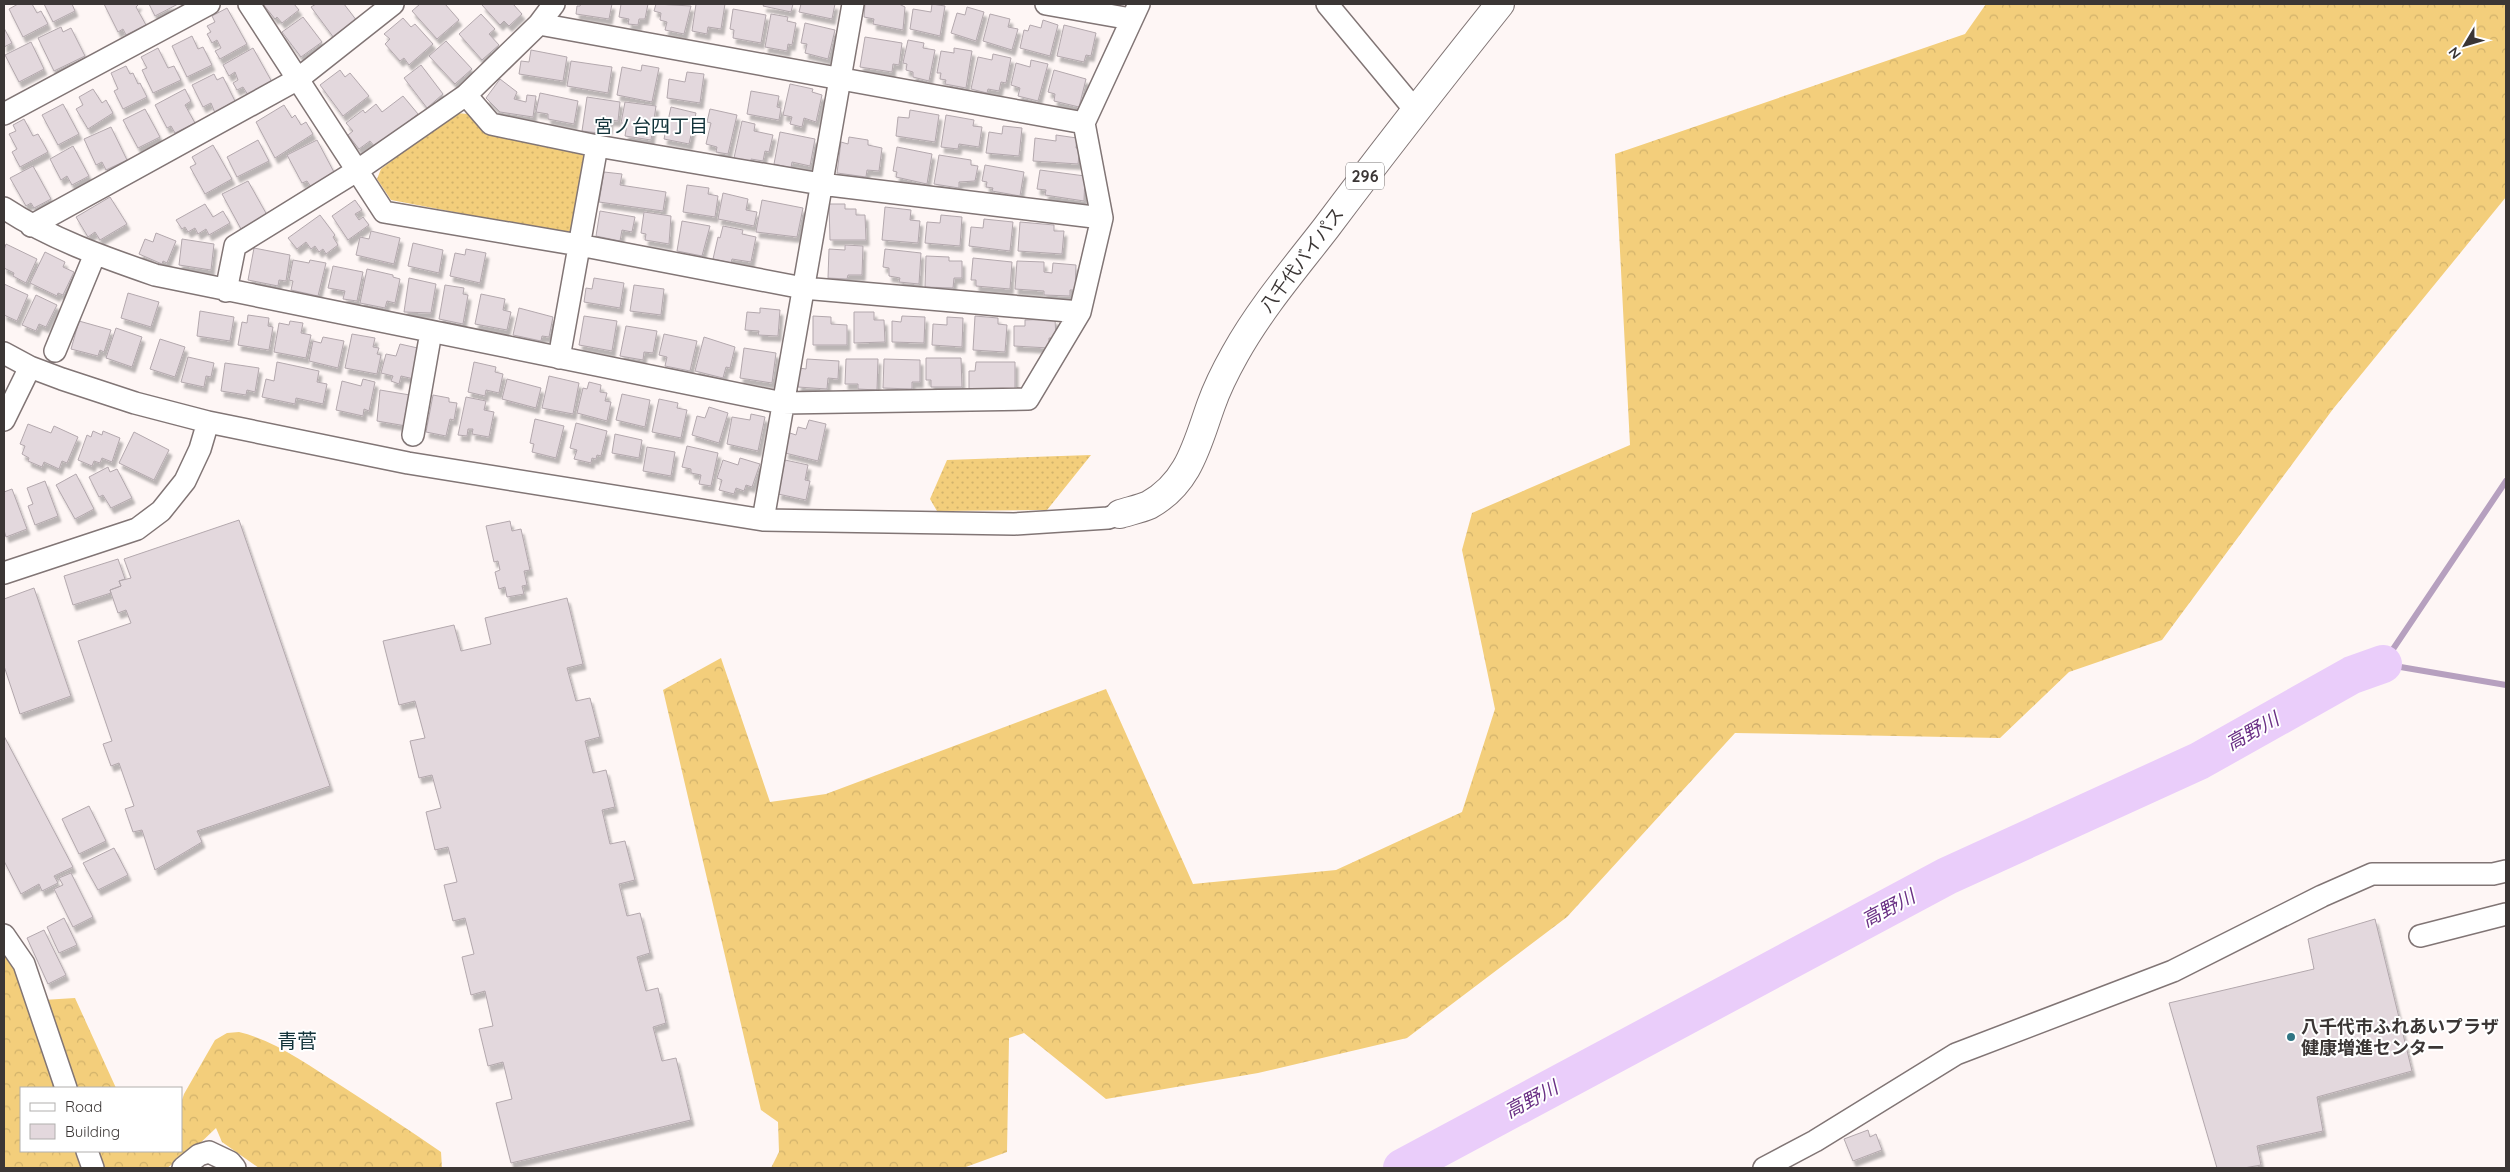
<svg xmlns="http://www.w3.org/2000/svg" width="2510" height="1172" font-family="Quicksand,'Noto Sans JP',sans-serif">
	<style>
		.grass { fill: url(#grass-dots) }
		.forest { fill: url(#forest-crowns) }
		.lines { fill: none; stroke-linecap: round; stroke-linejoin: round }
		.stream { stroke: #b6a0bf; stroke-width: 6 }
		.river { stroke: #eacdfa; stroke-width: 38 }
		.building { fill: #e3d8dd; stroke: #b3a8ad; filter: url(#shadow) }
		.minor-casing { stroke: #817575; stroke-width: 24 }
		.highway-casing { stroke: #817575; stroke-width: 30 }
		.minor { stroke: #fff; stroke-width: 21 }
		.highway { stroke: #fff; stroke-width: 28 }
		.poi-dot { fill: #307584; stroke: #fff; stroke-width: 2 }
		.labels { text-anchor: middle; stroke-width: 4; stroke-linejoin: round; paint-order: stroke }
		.shield { fill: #fff; stroke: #767272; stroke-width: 1 }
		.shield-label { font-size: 16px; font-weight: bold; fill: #3b3635 }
		.street-label { font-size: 18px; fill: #3b3635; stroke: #fff }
		.poi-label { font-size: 18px; font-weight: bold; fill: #3b3635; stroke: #fff; text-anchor: start }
		.neighbourhood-label { font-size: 19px; fill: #113239; stroke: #fff }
		.water-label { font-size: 19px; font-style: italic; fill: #6a3085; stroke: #fff }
		.quarter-label { font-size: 20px; fill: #113239; stroke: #fff }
	</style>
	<defs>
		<pattern id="grass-dots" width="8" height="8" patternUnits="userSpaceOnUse" patternTransform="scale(1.25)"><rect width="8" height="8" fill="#f3ce7b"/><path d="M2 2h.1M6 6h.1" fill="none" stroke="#d1b26b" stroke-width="1.8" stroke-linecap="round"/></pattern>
		<pattern id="forest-crowns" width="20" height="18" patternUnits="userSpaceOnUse" patternTransform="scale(1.25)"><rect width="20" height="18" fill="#f3ce7b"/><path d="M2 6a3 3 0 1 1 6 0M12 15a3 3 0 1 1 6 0" fill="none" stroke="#d1b26b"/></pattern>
		<filter id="shadow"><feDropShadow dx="3" dy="5.5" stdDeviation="1" flood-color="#0004"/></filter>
	</defs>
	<rect width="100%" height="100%" fill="#fef6f5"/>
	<!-- grass -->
	<path class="grass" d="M454 113 469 114 485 134 580 150 588 161 574 229 564 233 391 200 377 179 381 169Z
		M1091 455 1047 510 937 511 930 499 947 460Z"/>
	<!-- forest -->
	<path class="forest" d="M1986 4H2506V197L2333 409 2162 640 2069 672 2000 738 1735 733 1567 917 1407 1038 1258 1073 1106 1099 1024 1033 1009 1038 1007 1152 963 1168H771L779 1152 778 1122 761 1110 663 690 721 658 770 802 826 794 1106 689 1193 884 1336 870 1462 812 1495 709 1462 550 1472 513 1630 445 1615 154 1965 34Z
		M4 948 15 968 55 1088H21V1151H76L81 1168H4Z
		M75 998 116 1088H73L43 1000Z
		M239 1032C276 1041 308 1065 340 1085 374 1107 408 1129 441 1152L442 1168H259L222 1142 216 1128 195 1148 167 1168H101L95 1151H181V1103L184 1094 215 1040 227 1033Z"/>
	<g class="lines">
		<!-- stream -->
		<path class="stream" d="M2506 481 2383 664 2506 685"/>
		<!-- river -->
		<path class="river" d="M1402 1168 1947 876 2199 761 2352 675 2383 664"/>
	</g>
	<!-- building -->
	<path class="building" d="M18 4H32L37 13 41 11 48 24 23 37 9 9Z
		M44 4H72L75 11 53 22Z
		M104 4H139L136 7 146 25 126 35 123 29 118 32Z
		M149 4H178L155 16Z
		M263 4H294L299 10 282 23 277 17 275 19Z
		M316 4H344L357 21 334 38 311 7Z
		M420 4H445L459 20 437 39 412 11Z
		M484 4H513L522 14 509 26 504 21 500 25 482 5Z
		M581 4H612L609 19 576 14 577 6H580Z
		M621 4H648L645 19H639L638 25 628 24 629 19 619 17Z
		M656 4 691 6 684 34 665 30 667 22 660 20 661 13 654 11Z
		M696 4H725L721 29 708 27 707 34 692 31Z
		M764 4H793L791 12 763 6Z
		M801 4H835L832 19 799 12Z
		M865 4H899L905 7 903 30 873 24 874 19 864 17Z
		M932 4 945 6 940 36 910 29 913 9 931 12Z
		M967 7 984 12 976 41 951 33 957 13 965 15Z
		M227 8 247 44 220 59 215 51 221 48 217 40 212 43 207 34 211 32 207 26 215 22 212 16Z
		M733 9 766 15 761 43 733 38 734 30 730 29Z
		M481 14 495 29 489 34 499 45 482 60 459 34Z
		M771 14 788 17 787 21 796 23 792 45 788 44 787 51 765 47Z
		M990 14 1010 19 1008 27 1018 29 1012 50 983 41Z
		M303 17 322 42 301 57 282 32Z
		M403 18 411 27 415 24 433 44 409 65 404 58 400 61 385 44 390 39 384 34Z
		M1043 20 1058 25 1050 56 1020 48 1024 30 1028 31 1030 25 1041 28Z
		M805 23 835 30 828 59 805 53 807 44 801 43Z
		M1064 25 1096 33 1091 56 1086 55 1084 62 1057 56Z
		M61 27 63 32 71 28 85 56 54 71 38 38Z
		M4 28 12 43 4 47Z
		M192 36 198 49 203 47 212 65 187 77 172 46Z
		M865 37 902 43 899 65 893 64 892 72 860 67Z
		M908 40 924 43 923 48 935 50 929 81 913 77V72L906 70 907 64 903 63Z
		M446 41 472 69 455 84 429 56Z
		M31 42 44 69 19 82 5 55Z
		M158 48 168 68 174 66 181 80 153 93 142 70 147 68 141 57Z
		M253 48 272 82 248 95 243 87 237 90 233 83 238 80 235 72 229 76 223 65Z
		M954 48 972 51 966 88 945 84 946 80 940 79 941 73H937L941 51 954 53Z
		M531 50 567 57 563 81 519 74 521 61 529 62Z
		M993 54 1011 58 1006 83 1001 82 999 91 988 89 987 93 971 89 978 57 992 60Z
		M1031 60 1048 64 1038 101 1018 96 1020 88 1011 85 1016 63 1030 67Z
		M571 61 612 67 608 93 567 86Z
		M421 65 443 94 427 108 404 78Z
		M642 65 659 68 652 102 617 95 622 67 641 71Z
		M126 66 130 74 133 73 138 84 140 83 147 97 123 109 114 91 118 89 111 73Z
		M340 70 345 77 350 73 369 96 343 116 320 85Z
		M1054 70 1086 79 1079 107 1054 101 1055 94 1048 92Z
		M687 72 704 74 700 103 667 98 669 79 685 82Z
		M214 74 217 80 223 77 236 103 215 113 211 103 203 107 192 85Z
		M500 79 517 92 514 99 526 102 527 95 536 96 533 117 500 112 486 98Z
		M790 84 813 89 812 92 822 95 816 122 804 118 802 127 790 124 792 117 783 115Z
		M93 89 102 103 106 100 113 113 88 129 76 109 83 105 79 97Z
		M185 89 191 101 185 105 195 123 175 133 171 126 167 128 155 105Z
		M751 91 779 96 777 107 781 108 779 120 747 114Z
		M540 93 578 101 574 124 548 119V114L536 112Z
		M403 96 418 114 375 147 370 141 359 149 348 135 353 131 346 123 363 110 365 113 376 104 382 112Z
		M587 97 620 102 618 121 610 120 609 129 600 128 599 133 582 131Z
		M625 102 656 106 651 140 625 136 627 124 621 123Z
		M63 104 79 134 58 145 42 115Z
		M284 105 292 118 295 115 301 125 306 122 313 134 275 158 256 122Z
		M671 107 696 113 689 144 664 139Z
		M145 109 160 137 138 148 123 120Z
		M710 109 737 115 728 154 716 152 717 147 706 144 711 123 707 122Z
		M910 110 939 115 935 142 896 136 898 117 909 118Z
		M946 115 974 120 973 126 982 127 979 147 959 144 958 149 941 147Z
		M24 119 33 136 38 134 48 152 20 167 12 152 17 149 9 134 16 131 13 125Z
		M742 121 755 124 754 131 773 135 769 152 765 151 763 161 751 159V162L734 158Z
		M1003 126 1022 128 1019 156 986 153 989 132 1002 134Z
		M111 127 127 160 106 170 102 162 96 165 84 139Z
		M780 132 815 139 810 166 792 162 791 168 774 164Z
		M1056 135 1077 138 1076 148H1080L1078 164 1033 161 1035 138 1056 141Z
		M849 137 868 140V145L882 148 879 171 867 170 866 177 837 173 841 142 848 144Z
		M258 140 269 161 237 177 227 157Z
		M317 140 335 174 311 187 307 181 302 183 287 155Z
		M213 145 232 179 205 194 190 167 196 164 192 157Z
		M73 146 89 176 72 185 67 176 61 180 50 159Z
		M897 147 932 154 927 184 896 177 897 172 893 171Z
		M939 155 971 160V165L978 166 975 181 959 182V188L934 184Z
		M985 165 1024 172 1020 196 992 191 993 188 986 187 987 182 982 181Z
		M33 166 51 199 34 208 31 203 26 206 10 178Z
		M1040 170 1085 176 1084 201 1045 195 1046 190 1037 189Z
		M604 172 622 174 620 185 666 192 663 211 599 202Z
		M248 181 267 215 241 229 222 194Z
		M687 185 709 188 708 194 718 196 715 217 683 212Z
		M723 193 748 199 746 210 757 212 754 226 718 219Z
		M110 197 127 224 100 240 95 232 88 237 76 217Z
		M355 200 362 210 355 214 359 220 363 217 369 225 348 240 332 216Z
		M762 200 803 208 797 237 756 232Z
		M205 204 213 217 223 211 230 223 209 235 206 229 198 234 195 228 188 232 185 227 182 229 176 220Z
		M829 204H845V209H856V215H865L866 240H830Z
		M885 207 911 210 910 220 920 221 918 243 882 240Z
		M600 211 635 217 632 232 622 230 620 241 596 236Z
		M644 212 671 216 669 244 645 240 646 234 641 233Z
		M320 215 335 235 333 237 338 245 326 254 323 249 319 252 315 246 311 249 306 242 297 249 288 238Z
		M941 215 962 217 960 246 925 243 927 222 940 223Z
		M984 219 1013 222 1010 251 969 246 971 227 983 228Z
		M682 221 710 226 702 256 677 251Z
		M1020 222 1054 225V231H1064L1062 254 1018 251Z
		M723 226 743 230 742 234 756 237 751 262 732 259 731 263 713 259 718 237 720 238Z
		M371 231 400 238 394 264 356 255 360 237 369 239Z
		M156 233 176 241 167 263 163 261 162 264 139 254 145 239 153 242Z
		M182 239 214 244 211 270 179 265Z
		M413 243 443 250 439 273 408 266Z
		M6 244 37 259 26 283 13 276 14 273 4 268V250Z
		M845 245 863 246 862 275H848L847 279 828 278 829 249 845 250Z
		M254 248 290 255 286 281 279 280 278 286 248 280Z
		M466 249 486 253 480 283 450 276 455 253 465 255Z
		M885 249 921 253 919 284 899 282 900 278 889 276V268L883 267Z
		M45 252 65 262 63 267 74 272 63 295 58 293 57 296 30 283Z
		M926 256 949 257V261H962V278H954L953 288 925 287Z
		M973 258 1012 262 1010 289 976 286V280H971Z
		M293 260 309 263 310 260 326 263 318 296 291 290 293 281 289 280Z
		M1017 261 1044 262V272L1052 273 1053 263 1076 265 1075 290H1070V296L1044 295V291L1015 289Z
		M333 266 363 272 357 301 343 299 345 291 328 288Z
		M367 269 393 275V277L400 279 395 303 387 301 385 308 360 303Z
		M409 278 436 284 431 313 404 312Z
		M594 278 624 283 620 308 584 302 586 288 592 289Z
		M4 284 28 295 17 321 4 315Z
		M445 285 464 288 463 294 468 295 463 324 439 319Z
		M634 285 664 289 661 315 630 311Z
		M128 293 159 302 151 327 121 318Z
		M481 294 505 299 503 310 511 312 507 330 475 324Z
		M36 295 57 305 46 327 39 324 36 331 22 325Z
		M519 308 553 317 549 337 542 336 541 341 513 335Z
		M760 308 780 310 778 336 758 335 759 331 745 330 747 312 760 313Z
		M200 311 234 317 230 341 197 336Z
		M854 312H874V320H884L885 342 854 343Z
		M248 315 269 318 268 326 273 327 269 350 238 345 242 322 247 323Z
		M584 316 617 321 612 351 579 345Z
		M813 316 831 317V324L847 325V345H813Z
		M902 316 925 317 924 343 892 342V321L901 322Z
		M975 316 998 318V324L1007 325 1005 352 973 350Z
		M947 317 963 318 962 347 932 345 933 324 947 325Z
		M1055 319 1056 338H1049V348L1014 346V326H1025V320Z
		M79 321 111 330 104 352 100 350 98 356 71 349Z
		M290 321 303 323 301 333 311 335 306 358 274 352 279 323 289 325Z
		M626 326 657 331 653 353 644 352 643 360 620 356Z
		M116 328 142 337 132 367 106 358Z
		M352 334 375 338 373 347 379 348 377 354 381 355 377 374 345 368Z
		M664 334 697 341 690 371 665 366 667 357 659 355Z
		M323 337 344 341 338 368 309 361 313 341 321 343Z
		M704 337 735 347 730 368 726 367 723 378 695 371Z
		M160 339 185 347 175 377 150 369Z
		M400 344 422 349 414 379 401 376 399 384 391 381 393 376 381 373 386 354 396 356Z
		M744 348 776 353 772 383 740 378Z
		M188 357 214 363 211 377 206 376 204 387 181 382Z
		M926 358H961L962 387H931V380H926Z
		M807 359 839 361 838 379 828 378 827 389 798 387 799 368 806 369Z
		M846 359H878L877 390 858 389V384H845Z
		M884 359 920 360V382H912V389L883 388Z
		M277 362 319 371 317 382 327 384 323 404 296 398 295 404 262 397 266 379 274 381Z
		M474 362 496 367 495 372 503 374 499 393 486 390 485 396 468 392Z
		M976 362H1015V389H969V371H975Z
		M225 363 259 368 255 392 247 390 246 395 221 391Z
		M549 376 579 383 573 414 542 408Z
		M363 379 375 382 369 411 364 409 363 416 336 410 342 381 361 386Z
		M507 379 541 388 536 408 502 399Z
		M589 382 601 385 600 392 607 393 605 401 611 402 607 421 577 413 583 388 587 389Z
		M380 390 410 395 406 426 377 421Z
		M622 394 650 400 645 427 616 420Z
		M433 395 449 398V402L457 403 454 420 450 419 446 436 426 432Z
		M466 397 486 401 484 410 494 412 489 437 472 434 473 429H468L467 436 458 435Z
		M659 399 678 403 677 408 687 410 681 438 652 432Z
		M709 407 728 413 719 443 692 435 697 416 705 418Z
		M751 414 765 417 758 451 727 444 732 417 750 420Z
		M535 419 564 426 556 458 532 452 534 444 530 443Z
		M809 420 826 424 818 461 785 453 790 433 796 435 798 427 806 429Z
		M576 423 607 431 601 456 597 455 596 459 592 458 591 463 574 459 577 450 570 448Z
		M28 424 51 433 54 426 78 437 67 463 62 461 59 469 44 462 42 467 28 461 29 458 22 454 25 446 20 444Z
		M93 431 102 435 103 431 120 438 112 462 102 458 100 463 94 461 92 466 78 460 87 435 91 437Z
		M134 432 169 450 154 480 119 463Z
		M615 434 642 440 639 458 612 453Z
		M687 446 718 453 711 486 699 484 701 475 691 473V469L682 467Z
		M647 447 675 452 671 476 643 471Z
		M740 458 760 464 752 487 746 485 744 491 736 488 734 494 719 490 722 480 717 478 723 460 738 465Z
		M785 460 808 465 805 480 810 481 806 500 778 494Z
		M108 467 110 472 117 469 132 498 111 508 103 495 99 497 89 477Z
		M76 474 94 509 75 519 56 485Z
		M45 481 58 516 35 525 28 506 33 504 27 488Z
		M12 489 27 529 6 537 4 530V492Z
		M239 520 330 786 197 831 202 842 155 870 142 830 133 832 125 809 134 806 119 763 111 766 103 744 112 741 78 641 131 623 126 610 118 613 110 590 121 586 119 581 131 578 124 559Z
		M510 521 512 531 521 529 530 570 524 571 527 585 522 586 524 594 507 597 505 587 499 589 495 572 500 570 498 561 494 562 486 526Z
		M118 559 125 579 119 581 121 586 110 590 111 593 73 605 64 576Z
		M34 588 71 696 20 714 4 666V599Z
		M567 598 583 664 567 668 576 701 590 698 600 737 585 741 593 773 606 770 615 807 602 810 610 844 625 841 635 880 619 884 627 916 640 913 650 953 637 957 646 991 658 988 666 1023 653 1027 662 1061 676 1058 691 1120 511 1163 496 1103 512 1099 503 1062 488 1066 479 1029 493 1026 485 991 471 995 462 957 474 954 465 918 453 921 444 885 457 882 448 847 435 850 426 812 441 808 432 775 419 778 410 741 425 738 415 701 399 705 383 641 454 625 461 651 491 644 485 618Z
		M4 736 73 867 54 876 58 883 42 891 39 884 21 894 4 861Z
		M89 806 106 841 79 854 62 819Z
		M114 848 128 875 98 890 83 863Z
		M71 873 93 917 73 927 54 889 63 885 59 878Z
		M64 918 77 945 59 953 47 927Z
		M2375 919 2412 1071 2317 1097 2323 1131 2257 1146 2261 1165 2244 1168H2217L2169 1003 2314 969 2308 939Z
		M44 930 66 975 48 984 27 938Z
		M1868 1130 1870 1137 1876 1134 1882 1150 1853 1161 1844 1139Z"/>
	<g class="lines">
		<!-- minor casing -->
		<g class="minor-casing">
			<path id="minor" d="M249 4 384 212 579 245 803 288 1080 312
				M1046 4 1131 19
				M1327 4 1415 110
				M539 24 1084 123
				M466 95 491 124 597 146 821 184 1102 218
				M4 114 209 4
				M4 208C51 239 103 257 155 275L783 403 1028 399 1080 312 1102 218 1084 123 1139 4
				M31 226 298 79 393 4
				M226 291 235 246 358 170 466 95 539 24 554 4
				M55 351 95 254
				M4 353 30 367 62 379 135 403 208 422 408 463 763 520 1014 524 1108 518 1120 514
				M559 358 597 146
				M4 420 30 367
				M413 435 431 332
				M763 520 853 4
				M4 573 137 529 161 511 185 481 200 449 208 422
				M4 935 24 964 66 1088
				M2420 936 2506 914
				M87 1151 93 1168
				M183 1168 199 1155 209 1152 230 1162 235 1168
				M1764 1168 1815 1141 1956 1054 2173 971 2322 896 2372 874H2493L2506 871"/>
		</g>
		<!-- highway casing -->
		<g class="highway-casing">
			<path id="highway" d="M1120 514C1129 511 1140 509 1149 505 1189 483 1197 444 1211 405 1217 388 1226 370 1235 354 1260 309 1295 268 1326 228 1383 152 1441 78 1500 4"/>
		</g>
		<!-- minor -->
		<use href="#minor" class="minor"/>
		<!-- highway -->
		<use href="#highway" class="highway"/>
	</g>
	<!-- markers -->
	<circle class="poi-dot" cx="2291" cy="1037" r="5"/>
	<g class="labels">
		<!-- shield labels -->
		<rect class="shield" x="1346" y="162.5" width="38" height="27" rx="4"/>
		<g class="shield-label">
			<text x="1365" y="182">296</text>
		</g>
		<!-- street labels -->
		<g class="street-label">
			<text transform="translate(1302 260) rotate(-53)" y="6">八千代バイパス</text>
		</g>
		<!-- poi labels -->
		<g class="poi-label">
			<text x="2301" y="1033">八千代市ふれあいプラザ<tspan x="2301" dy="21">健康増進センター</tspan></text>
		</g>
		<!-- neighbourhood labels -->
		<g class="neighbourhood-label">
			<text x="651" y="133">宮ノ台四丁目</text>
		</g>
		<!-- water labels -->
		<g class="water-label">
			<text transform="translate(2252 731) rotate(-29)" y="7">高野川</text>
			<text transform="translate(1888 908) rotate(-28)" y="7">高野川</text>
			<text transform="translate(1531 1099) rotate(-28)" y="7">高野川</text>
		</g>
		<!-- quarter labels -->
		<g class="quarter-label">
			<text x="297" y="1048">青菅</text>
		</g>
	</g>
	<!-- border -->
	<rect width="2510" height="1172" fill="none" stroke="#3b3635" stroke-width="10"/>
	<!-- legend -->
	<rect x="20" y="1087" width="162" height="65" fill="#ffffff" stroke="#b1afae"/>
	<rect x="30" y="1103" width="25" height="8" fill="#ffffff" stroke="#b1afae"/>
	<text x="65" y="1112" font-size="15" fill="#3b3635">Road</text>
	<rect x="30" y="1124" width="25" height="15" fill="#e3d8dd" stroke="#b1afae"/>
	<text x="65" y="1137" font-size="15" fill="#3b3635">Building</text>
	<!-- north arrow -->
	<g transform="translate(2465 45) rotate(232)" stroke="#ffffff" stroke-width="4" paint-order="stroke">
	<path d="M0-4L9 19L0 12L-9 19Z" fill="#3b3635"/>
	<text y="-8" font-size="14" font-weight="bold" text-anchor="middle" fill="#3b3635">N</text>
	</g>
</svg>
